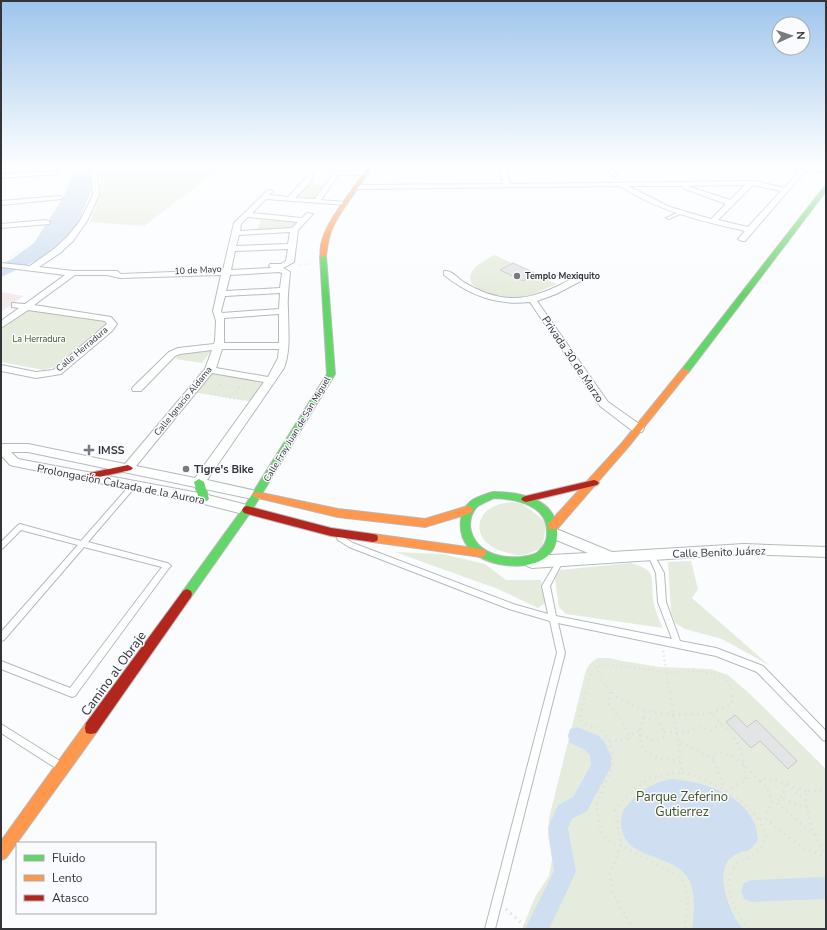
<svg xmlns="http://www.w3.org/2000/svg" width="827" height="930" font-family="'Nunito Sans',sans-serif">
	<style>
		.education { fill: #f4ecec }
		.green { fill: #e5ecdd }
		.water { fill: #cfdff1 }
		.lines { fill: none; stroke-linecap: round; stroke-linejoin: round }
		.canal { fill: #cfdff1; fill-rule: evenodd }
		.building { fill: #e3e4e6; stroke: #c7c8cb }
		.lane-casing { stroke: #b8b9bb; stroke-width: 2 }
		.street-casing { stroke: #b8b9bb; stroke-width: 2 }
		.fast-casing { stroke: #b8b9bb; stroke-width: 2 }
		.slow-casing { stroke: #b8b9bb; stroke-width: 2 }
		.jam-casing { stroke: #b8b9bb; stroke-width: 2 }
		.path-far4 { stroke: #e0e0e0; stroke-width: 1; stroke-dasharray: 0.5 1.5; stroke-linecap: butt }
		.path-far3 { stroke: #e0e0e0; stroke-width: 1.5; stroke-dasharray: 0.5 2; stroke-linecap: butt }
		.path-far2 { stroke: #e0e0e0; stroke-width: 2; stroke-dasharray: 1 3; stroke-linecap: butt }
		.path-far1 { stroke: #e0e0e0; stroke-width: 2.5; stroke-dasharray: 1 3.5; stroke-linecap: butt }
		.path { stroke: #e0e0e0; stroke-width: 3; stroke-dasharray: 1.5 4.5; stroke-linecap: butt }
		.lane { fill: #feffff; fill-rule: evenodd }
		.street { fill: #feffff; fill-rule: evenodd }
		.fast { fill: #63d668; fill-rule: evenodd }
		.slow { fill: #ff974d; fill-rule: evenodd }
		.jam { fill: #b3261e; fill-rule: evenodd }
		.poi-dot { fill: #797a7d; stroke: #fafbff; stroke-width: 1.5 }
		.labels { text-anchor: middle; stroke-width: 3; stroke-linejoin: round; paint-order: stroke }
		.far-street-label { font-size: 9px; fill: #333438; stroke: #fafbff }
		.far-poi-label { font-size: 9px; font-weight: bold; fill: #333438; stroke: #fafbff; text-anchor: start }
		.far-park-label { font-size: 9px; fill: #435325; stroke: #fafbff }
		.street-label { font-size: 11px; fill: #333438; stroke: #fafbff }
		.poi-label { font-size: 11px; font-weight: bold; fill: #333438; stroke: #fafbff; text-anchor: start }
		.near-street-label { font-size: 13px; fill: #333438; stroke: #fafbff }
		.near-park-label { font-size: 13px; fill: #435325; stroke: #fafbff }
	</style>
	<rect width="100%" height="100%" fill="#fbfcfe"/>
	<!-- education -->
	<path class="education" d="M1 292 24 296 1 312Z"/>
	<!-- green -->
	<path class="green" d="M98 166 221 168 144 226 90 222 101 194Z
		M309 183 329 185 316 201 295 198Z
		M262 217 303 221 293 229 257 230Z
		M495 255 556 284C543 290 530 297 515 297 504 298 464 292 471 274 474 265 487 259 495 255Z
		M29 308 104 321 107 326 54 367 43 370 1 362V327Z
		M211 351 202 363 175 359 181 353Z
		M210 370 270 380 255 402 192 392Z
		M512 502 523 504 547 523 542 548C536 550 528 555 521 555 518 556 513 554 509 553 469 546 469 505 512 502Z
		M395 552 442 554 485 564 506 580H541L545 603 538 608 498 589Z
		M691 561 698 589 692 598 769 665 722 639 685 629 675 623 671 611 668 562Z
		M630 563C657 570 651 576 653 598 654 609 659 619 663 628L566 614 559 607 555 579 560 570Z
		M598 658H609L622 661 660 667 711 669 728 675 749 693 826 769V929H522L535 897 549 876 552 859 548 836 549 818 582 686C585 674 586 663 598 658Z"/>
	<!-- water -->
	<path class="water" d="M71 166H89L91 191 80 219 68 238 49 255 1 277V264L12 259 34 243 64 196 70 181Z
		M671 779C701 781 743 793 755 825 757 829 757 835 758 840 747 856 746 848 733 856 712 870 730 915 743 929H692C694 911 697 891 686 875 669 853 624 860 621 825 621 820 622 812 625 808 641 790 648 785 671 779Z"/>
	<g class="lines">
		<!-- canal -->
		<path class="canal" d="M577 727 599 736 604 741 611 756V767L587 811 572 819 568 828 576 872 549 929H525L554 871 548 828 558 805 573 797 591 765 590 755 585 750 570 743 568 736 570 729Z
			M826 877V899L752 902 744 899 741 891 744 883 752 880Z"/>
	</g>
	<!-- building -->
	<path class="building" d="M513 263 537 274 523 281 500 270Z
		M735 715 747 727 756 720 797 761 788 769 760 741 751 748 726 722Z"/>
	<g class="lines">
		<!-- lane casing -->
		<g class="lane-casing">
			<path id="lane" d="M681 211 684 212 669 219 666 218Z
				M131 484H135L136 486 88 542 167 563 169 564 171 566 169 568 75 696 72 697 1 669V661L70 688 162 567 84 547 4 640 1 641V632L78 545 21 530 3 548 1 549V542L18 525 20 524 81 541Z
				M340 535 353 543 513 604 548 614 542 586 558 559 560 558 562 559 563 561 550 586 556 616 672 639 658 602 656 573 648 555 649 553 651 552 653 553 664 573 666 602 680 641 716 648 763 666 826 731V741L823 740 757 672 716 656 558 623 565 653 495 929H485L557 653 550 621 509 609 349 547 338 540 337 538 338 536Z
				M1 724 60 761 61 764 60 767 57 768 54 767 1 733Z"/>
		</g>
		<!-- street casing -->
		<g class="street-casing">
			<path id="street" d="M90 166H96L99 195 87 221 73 241 60 253 39 267 73 271H117L121 274 223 270 234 223 268 190 273 191 269 195 288 197 311 173 314 175 309 184 295 198 315 199 335 171H367L370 173 367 175 339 174 321 200 345 202 347 203V205L266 199 252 213 302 218 307 213 313 214 298 230 294 262 283 268 290 272C289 285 287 297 288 309 288 329 291 349 284 368L207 480 261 492 263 495 261 498 257 500 28 452H11L18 459 204 494 247 505 252 507 253 510 252 513 247 515 204 504 14 466 10 465 1 455V444H28L125 464 205 369 212 350 180 354 175 356 141 391H133L132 389 133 387 169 352 178 348 214 344 215 341 216 321 213 311 221 275 120 278 107 275H75L34 305 111 317 117 324 112 331 61 374 36 378 1 371V365L36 372 53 370 107 324 105 321 28 310 1 328V321L19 308 12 307V303L25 304 65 275 1 267V263L30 266 54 249 67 237 80 221 93 195ZM248 217 298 222 292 228 240 231 241 224ZM290 232 288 244 236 246 239 235ZM288 249 286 261 281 264H270L269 266 271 268 231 270 235 251ZM279 272 282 273 280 288 226 291 230 275ZM280 293 279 309 222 313 221 311 225 296ZM279 314V343H224V318ZM222 349H279L278 358 268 377 216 368ZM212 373 264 382 195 478 136 466Z
				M499 166H505L510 184 756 181 784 188 802 168 796 166 826 169V173L807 169 745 241H742L738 239 745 231C701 221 658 211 620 186L357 189 354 187 357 185 503 184ZM745 185 730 200 687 186ZM753 185 781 191 748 227 718 220ZM628 186H683V188L726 204 711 219 670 207Z
				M605 166H611L617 175 616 176H612Z
				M707 166H766L763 168H710Z
				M59 171V173L57 174 1 178V174Z
				M60 196 62 197V199L1 205V201Z
				M46 220 50 222 49 224 1 228V224Z
				M444 271C451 270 457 277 462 281 505 308 534 300 575 277H581V281L556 294 537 301 608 402 642 426 644 429 642 432H634L600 406 530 302C497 306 469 295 444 275Z
				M554 528 612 552 744 544 826 547V557L744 554 532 568 527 566 525 562 527 558 532 556 588 553 549 537 547 533 549 529Z"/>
		</g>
		<!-- fast casing -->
		<g class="fast-casing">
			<path id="fast" d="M824 187H826V191L688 373H682V369Z
				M323 254 326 256 335 374 250 513 191 597 187 599 183 597 182 594 183 591 244 507 327 374 320 256Z
				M199 479 204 482 209 499 207 501H201L199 499 194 482Z
				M493 492C521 492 559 499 557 535 557 543 552 553 545 558 525 572 484 566 469 548 458 535 457 513 471 501 477 497 486 494 493 492ZM494 498C516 499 549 505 547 534 547 541 544 547 538 552 533 556 527 556 521 557 498 559 473 551 470 526 470 519 472 511 478 506 482 503 489 501 494 498Z"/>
		</g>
		<!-- slow casing -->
		<g class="slow-casing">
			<path id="slow" d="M368 166H372C361 187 341 207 332 229 328 238 327 247 326 256L321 257C315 230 355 190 368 166Z
				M682 369H685L689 371 628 447 557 529H549L548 526 549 523 622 443Z
				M257 492 338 509 425 519 468 506 471 507 473 510 471 513 425 527 338 517 254 497 252 495 254 493Z
				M373 534 481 549 485 550 486 553 485 556 481 557 373 542 369 541 368 538 369 535Z
				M91 722 96 723 97 728 96 733 6 858 1 860V841L86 723Z"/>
		</g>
		<!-- jam casing -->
		<g class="jam-casing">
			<path id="jam" d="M128 465 133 468 131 470 85 480 80 477 85 474Z
				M594 480 597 481 599 483 597 485 526 502 523 501 521 499 523 497 526 496Z
				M247 506 331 528 373 534 377 535 378 538 377 541 373 542 331 536 244 513 242 510 244 507Z
				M187 589 191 591 192 594 191 597 96 733 91 734 86 733 85 728 86 723 183 591Z"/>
		</g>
		<!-- path-far4 -->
		<path class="path-far4" d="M63 190 66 185 68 166
			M50 215 56 205
			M17 253 28 245 38 231"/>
		<!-- path-far3 -->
		<path class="path-far3" d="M11 257 18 252
			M299 265 310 264"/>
		<!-- path-far2 -->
		<path class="path-far2" d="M220 385 239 387 230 398 211 394Z
			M239 387 246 386
			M230 398 244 400"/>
		<!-- path-far1 -->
		<path class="path-far1" d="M663 651 670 693
			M596 667 603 682 613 693
			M586 693 592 670 603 665H611C628 666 645 670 663 672 684 674 727 663 733 693
			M610 693 611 690"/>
		<!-- path -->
		<path class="path" d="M586 692 579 719 584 724 596 727 604 733 609 741 612 752V768L596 805 601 832 612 844 621 845 681 878C692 894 687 911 685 929
			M610 692 608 703 624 724 629 736 638 731 640 735 657 741 665 736V732L686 733 695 727 711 730 722 723
			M612 692C637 716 679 717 711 713 724 726 738 737 742 756 744 763 743 769 746 777L744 782 734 785 731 791
			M670 692 678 743 692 747 714 761 713 753C732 749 748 769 760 781L766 778 786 783 806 801 811 825 826 857
			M646 711C632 748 642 758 680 761
			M711 713 732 704 733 692
			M643 718 657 720 665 732
			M609 741 627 739 629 736
			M714 761 724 787
			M682 772C713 782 738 794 759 819
			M760 781 768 789 772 801 765 818
			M781 798 786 783 806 791
			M806 801V791L826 790
			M807 808 781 798 776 803 816 836
			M506 909 528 929
			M633 929 613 893 610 874 621 845 615 810 628 794 651 777 682 772 678 743
			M749 929C735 912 718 882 738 863 741 860 745 859 749 858 758 854 763 846 766 837L760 820 765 818 801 847 825 856"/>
		<!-- lane -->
		<use href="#lane" class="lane"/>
		<!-- street -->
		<use href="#street" class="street"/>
		<!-- fast -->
		<use href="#fast" class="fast"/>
		<!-- slow -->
		<use href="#slow" class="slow"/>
		<!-- jam -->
		<use href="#jam" class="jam"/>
	</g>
	<!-- sky -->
	<linearGradient id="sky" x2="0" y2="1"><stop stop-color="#9ec5ec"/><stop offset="0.56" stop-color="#fdfeff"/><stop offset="1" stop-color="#fdfeff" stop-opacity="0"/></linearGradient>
	<rect width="827" height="296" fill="url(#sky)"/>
	<!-- markers -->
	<g class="poi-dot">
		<circle cx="517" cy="276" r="4"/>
		<path d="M87 444h4v4h4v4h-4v4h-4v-4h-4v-4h4z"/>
		<circle cx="186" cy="469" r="4"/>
	</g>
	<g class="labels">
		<!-- far-street labels -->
		<g class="far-street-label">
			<text transform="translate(198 270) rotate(-3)" y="3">10 de Mayo</text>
			<text transform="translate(82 349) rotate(-40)" y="3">Calle Herradura</text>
			<text transform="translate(183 401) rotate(-51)" y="3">Calle Ignacio Aldama</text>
			<text transform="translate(297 429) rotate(-59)" y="3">Calle Fray Juan de San Miguel</text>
		</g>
		<!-- far-poi labels -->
		<g class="far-poi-label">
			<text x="525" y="279">Templo Mexiquito</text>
		</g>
		<!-- far-park labels -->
		<g class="far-park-label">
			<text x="39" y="342">La Herradura</text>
		</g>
		<!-- street labels -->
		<g class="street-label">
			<text transform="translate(573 359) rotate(56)" y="4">Privada 30 de Marzo</text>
			<text transform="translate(121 484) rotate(11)" y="4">Prolongación Calzada de la Aurora</text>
			<text transform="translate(719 552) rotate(-2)" y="4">Calle Benito Juárez</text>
		</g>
		<!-- poi labels -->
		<g class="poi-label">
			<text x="98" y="454">IMSS</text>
			<text x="194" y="473">Tigre's Bike</text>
		</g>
		<!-- near-street labels -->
		<g class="near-street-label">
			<text transform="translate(113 673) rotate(-54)" y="5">Camino al Obraje</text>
		</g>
		<!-- near-park labels -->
		<g class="near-park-label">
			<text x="682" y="801">Parque Zeferino<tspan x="682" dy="15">Gutierrez</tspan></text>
		</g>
	</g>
	<!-- border -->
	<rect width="827" height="930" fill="none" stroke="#333438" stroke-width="4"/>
	<!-- legend -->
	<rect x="16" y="842" width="140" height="72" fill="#fafbff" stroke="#aaabaf"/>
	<rect x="24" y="855" width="20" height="6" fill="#63d668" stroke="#aaabaf"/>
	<text x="52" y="862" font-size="12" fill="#333438">Fluido</text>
	<rect x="24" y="875" width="20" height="6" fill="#ff974d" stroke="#aaabaf"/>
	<text x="52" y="882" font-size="12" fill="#333438">Lento</text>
	<rect x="24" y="895" width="20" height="6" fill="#b3261e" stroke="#aaabaf"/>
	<text x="52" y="902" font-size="12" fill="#333438">Atasco</text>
	<!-- north arrow -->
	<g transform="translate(791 36) rotate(87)"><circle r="19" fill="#fafbff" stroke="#aaabaf"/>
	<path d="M0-3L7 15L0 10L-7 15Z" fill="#797a7d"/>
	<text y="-6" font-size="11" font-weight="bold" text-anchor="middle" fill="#333438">N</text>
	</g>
</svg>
